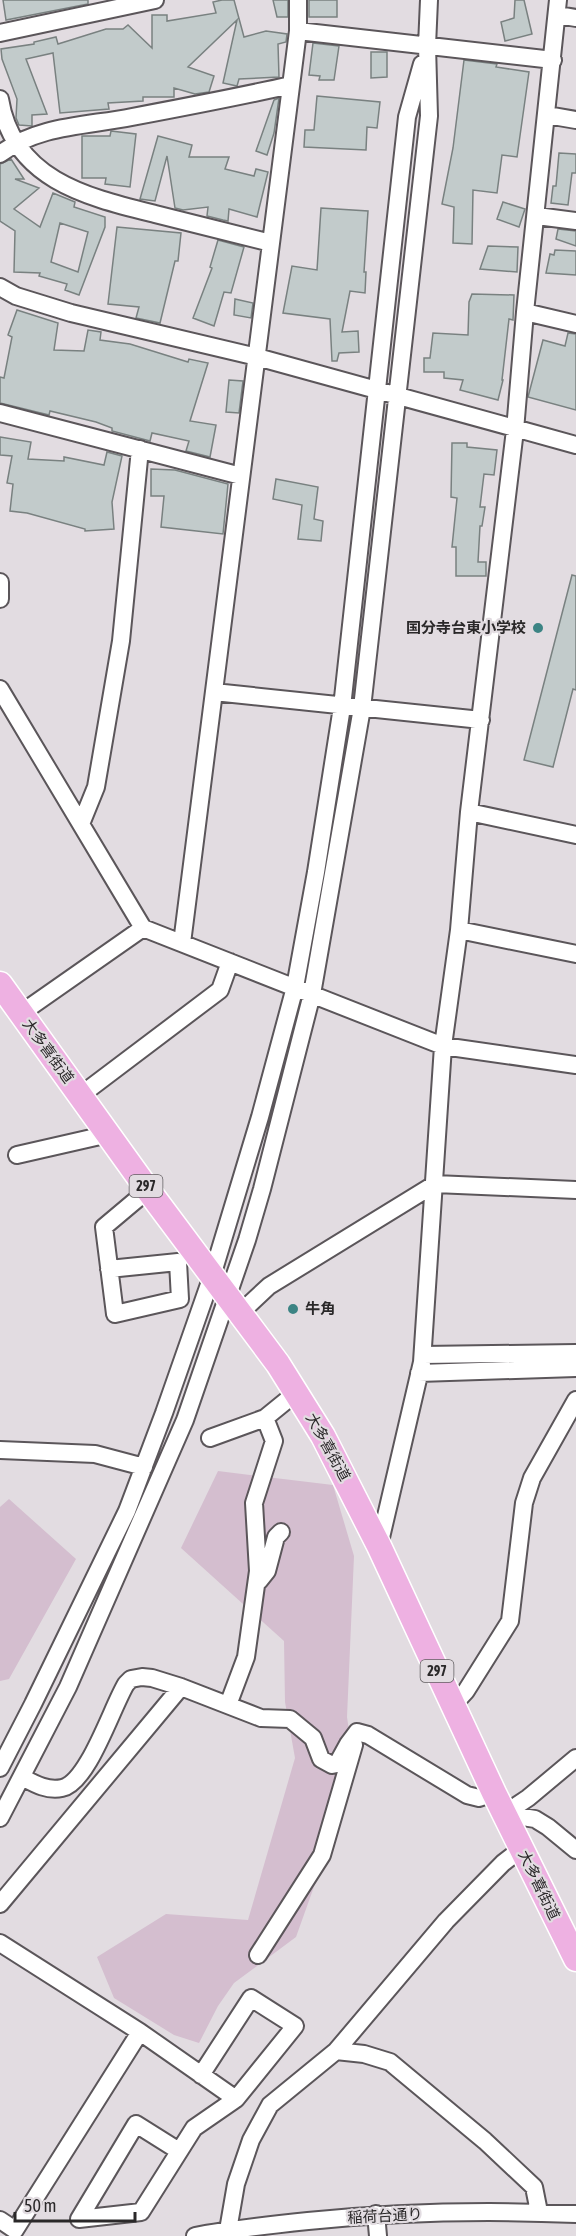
<svg xmlns="http://www.w3.org/2000/svg" width="576" height="2236" font-family="'Asap Condensed','Noto Sans JP',sans-serif">
	<style>
		.green { fill: #d4becf }
		.building { fill: #c2cbcb; stroke: #798180; stroke-width: 1.5; fill-rule: evenodd }
		.lines { fill: none; stroke-linecap: round; stroke-linejoin: round }
		.minor-casing { stroke: #5b565a; stroke-width: 20 }
		.highway-casing { stroke: #fff; stroke-width: 27 }
		.minor { stroke: #fff; stroke-width: 16 }
		.highway { stroke: #eeb1e2; stroke-width: 24 }
		.poi-dot { fill: #3c8484; stroke: #e2dce1; stroke-width: 2 }
		.labels { text-anchor: middle; stroke-width: 4.5; stroke-linejoin: round; paint-order: stroke }
		.shield { fill: #e2dce1; stroke: #615e60; stroke-width: 1.5 }
		.shield-label { font-size: 14px; font-weight: bold; fill: #2a2829 }
		.poi-label { font-size: 15px; font-weight: bold; fill: #2a2829; stroke: #e2dce1; text-anchor: end }
		.street-label { font-size: 15px; fill: #2a2829; stroke: #e2dce1 }
	</style>
	<rect width="100%" height="100%" fill="#e2dce1"/>
	<!-- green -->
	<path class="green" d="M218 1471 333 1485 354 1556 347 1717 355 1772 296 1937 234 1983 218 2006 199 2043 174 2035 114 1998 97 1957 166 1914 248 1920 295 1758 285 1702 284 1641 181 1548Z
		M9 1499 76 1559 9 1679 0 1681V1507Z"/>
	<!-- building -->
	<path class="building" d="M3 0H88V4L6 20Z
		M222 0H234L244 37 266 31 287 34 286 42 278 44 279 77 239 79 237 86 223 83 237 20 188 67 214 76 209 92 195 94 174 88V97H143V101L108 103 109 109 60 113 53 53 26 59 47 114 32 115V126L19 125 16 118 17 99 2 59 1 49 34 44V42L56 37 58 44 106 29H123L128 25 152 48V15H167V21L216 13 213 2Z
		M273 0H288V17H277Z
		M309 0H337V17H309Z
		M515 0H524L532 34 505 41 501 22 514 18Z
		M313 43 339 46 334 80H319L320 76 309 75Z
		M371 52H387V77L371 78Z
		M464 60 497 64 496 67 529 72 517 157 502 155 497 193 473 190 472 244 453 243 454 207 442 204 453 148Z
		M317 96 380 102 377 128 367 127 366 150 304 147 305 130H314Z
		M279 98 274 133 267 155 256 151 274 100Z
		M111 131 136 134 130 187 105 184 106 178H82V136H110Z
		M158 136 192 145 189 157H229L225 169 254 176 256 169 268 172 257 217 229 209 228 221 223 220 207 216 208 207 183 210 175 208 167 156 155 201 140 199Z
		M559 153 576 154V173H572L568 205 551 203 553 186H556Z
		M11 159 24 179H15L39 188 14 209 40 227 53 193 75 202 74 207 105 217V227L79 295 65 290 67 284 39 276 40 273 14 272 15 231 0 221V164ZM60 223 88 232 78 272 51 262Z
		M503 202 525 209 519 227 497 219Z
		M321 208 368 211 364 272H366L365 293 350 291 342 332 358 331 359 352 339 353 337 361H332L330 319 283 313 292 266 317 270Z
		M117 227 181 233 178 261H175L160 323 136 318 139 307 108 304Z
		M558 229 576 231V246L556 239Z
		M218 240 244 247 231 293 224 292 214 326 193 318 212 268 210 267Z
		M488 246 518 247 517 272 480 269Z
		M555 250 576 251V275L546 273 550 254 554 255Z
		M472 294 514 295 513 320 509 319 502 380H503L498 400 460 390 463 380 444 378V372H424V358H430L433 333 468 335 469 302Z
		M235 299 253 303 251 318 234 315Z
		M17 310 58 323 54 350 84 351 88 330 101 332 100 340 130 344 188 362 189 359 208 363 190 421 216 425 210 457 186 451 189 441 152 433 150 441 112 431V428L96 422 50 411 49 415 0 403V377L4 378 12 337 8 335Z
		M568 333 576 334V410L528 397 543 340 565 346Z
		M229 380 243 381 239 413 226 412Z
		M0 437 31 442 28 459 64 461V457L104 465 107 452 122 456 112 502 114 529 85 531V529L27 513 10 511 13 484 7 483 12 456 0 455Z
		M452 443H467V447L497 450 494 475 484 474 480 507H485L482 526H480L478 562H486V576H456V547H452L457 498 451 497Z
		M151 469 175 470 228 484 223 534 161 527 164 496H151Z
		M276 479 318 487 314 519 323 521 321 541 298 539 302 505 273 499Z
		M572 575 576 576V690L573 689 553 767 524 760Z"/>
	<g class="lines">
		<!-- minor casing -->
		<g class="minor-casing">
			<path id="minor" d="M558 15 576 18
				M298 31 553 60
				M0 33 155 0
				M0 99C13 180 87 197 155 214 194 224 232 233 271 243
				M547 115 576 120
				M0 154C38 125 87 126 132 117 185 107 238 97 291 85
				M537 216 576 221
				M0 287 16 296 71 313 257 357 576 445
				M525 312 576 324
				M0 413 241 476
				M0 582V599
				M0 689 143 928 443 1046 576 1065
				M214 692 481 720
				M469 812 576 835
				M81 824 96 787 121 641 140 449
				M459 930 576 954
				M182 943 298 31V0
				M20 1014 143 928
				M81 1095 220 990 230 962
				M17 1155 109 1134
				M109 1269 178 1262 180 1299 115 1314 104 1227 148 1190
				M240 1313 269 1286 435 1184 576 1190
				M423 1355 576 1353
				M419 1373 576 1368
				M210 1438 265 1418 297 1392
				M0 1450 95 1454 144 1467
				M379 1546 422 1362 443 1046 459 930 469 812 515 430 525 312 558 0
				M259 1581 267 1571 276 1537 281 1532
				M454 1704 466 1691 510 1621 524 1503 532 1478 576 1400
				M228 1705 246 1657 258 1571 254 1503 274 1441 265 1418
				M0 1768 33 1704 127 1511 164 1413 212 1276 260 1117 295 987 316 872 342 707 407 117 422 64
				M22 1777C35 1784 47 1791 62 1788 88 1783 112 1707 126 1684L131 1679 142 1677 152 1678 181 1687 261 1718 290 1719 313 1738 321 1759 332 1765 337 1764 348 1744 357 1732 368 1735 467 1795 479 1798 494 1793
				M504 1814 528 1798 576 1758
				M504 1814 535 1819 548 1827 576 1850
				M0 1818 68 1687 185 1420 247 1240 262 1189 312 994 362 708 429 116 427 46 429 0
				M0 1904 181 1687
				M0 1943 140 2032 236 2099
				M258 1955 322 1855 354 1745
				M336 2051 364 2054 390 2062 485 2141 534 2187 539 2212
				M376 2214 378 2236
				M79 2219 141 2212 194 2128 236 2099 295 2026 251 1998 201 2075
				M79 2219 136 2124 179 2151
				M0 2220 15 2230 140 2032
				M195 2236C232 2229 270 2225 308 2221 397 2212 486 2210 576 2214
				M227 2236 236 2184 251 2140 270 2105 336 2051 446 1921 503 1863 521 1849"/>
		</g>
		<!-- highway casing -->
		<g class="highway-casing">
			<path id="highway" d="M0 984 148 1190 278 1364 323 1436 379 1546 494 1793 576 1959"/>
		</g>
		<!-- minor -->
		<use href="#minor" class="minor"/>
		<!-- highway -->
		<use href="#highway" class="highway"/>
	</g>
	<!-- markers -->
	<g class="poi-dot">
		<circle cx="538" cy="628" r="6"/>
		<circle cx="293" cy="1309" r="6"/>
	</g>
	<g class="labels">
		<!-- shield labels -->
		<g class="shield">
			<rect x="129.5" y="1175" width="33" height="22" rx="4.5"/>
			<rect x="420.5" y="1660" width="33" height="22" rx="4.5"/>
		</g>
		<g class="shield-label">
			<text x="146" y="1191">297</text>
			<text x="437" y="1676">297</text>
		</g>
		<!-- poi labels -->
		<g class="poi-label">
			<text x="526" y="633">国分寺台東小学校</text>
			<text x="305" y="1314" text-anchor="start">牛角</text>
		</g>
		<!-- street labels -->
		<g class="street-label">
			<text transform="translate(48 1051) rotate(54)" y="5">大多喜街道</text>
			<text transform="translate(328 1447) rotate(61)" y="5">大多喜街道</text>
			<text transform="translate(539 1885) rotate(64)" y="5">大多喜街道</text>
			<text transform="translate(385 2216) rotate(-3)" y="5">稲荷台通り</text>
		</g>
	</g>
	<!-- scale -->
	<path d="M15 2212v9h120v-9" fill="none" stroke="#2a2829" stroke-width="3"/>
	<text x="24" y="2212" font-size="18" fill="#2a2829" stroke="#e2dce1" stroke-width="4.5" paint-order="stroke">50 m</text>
</svg>
